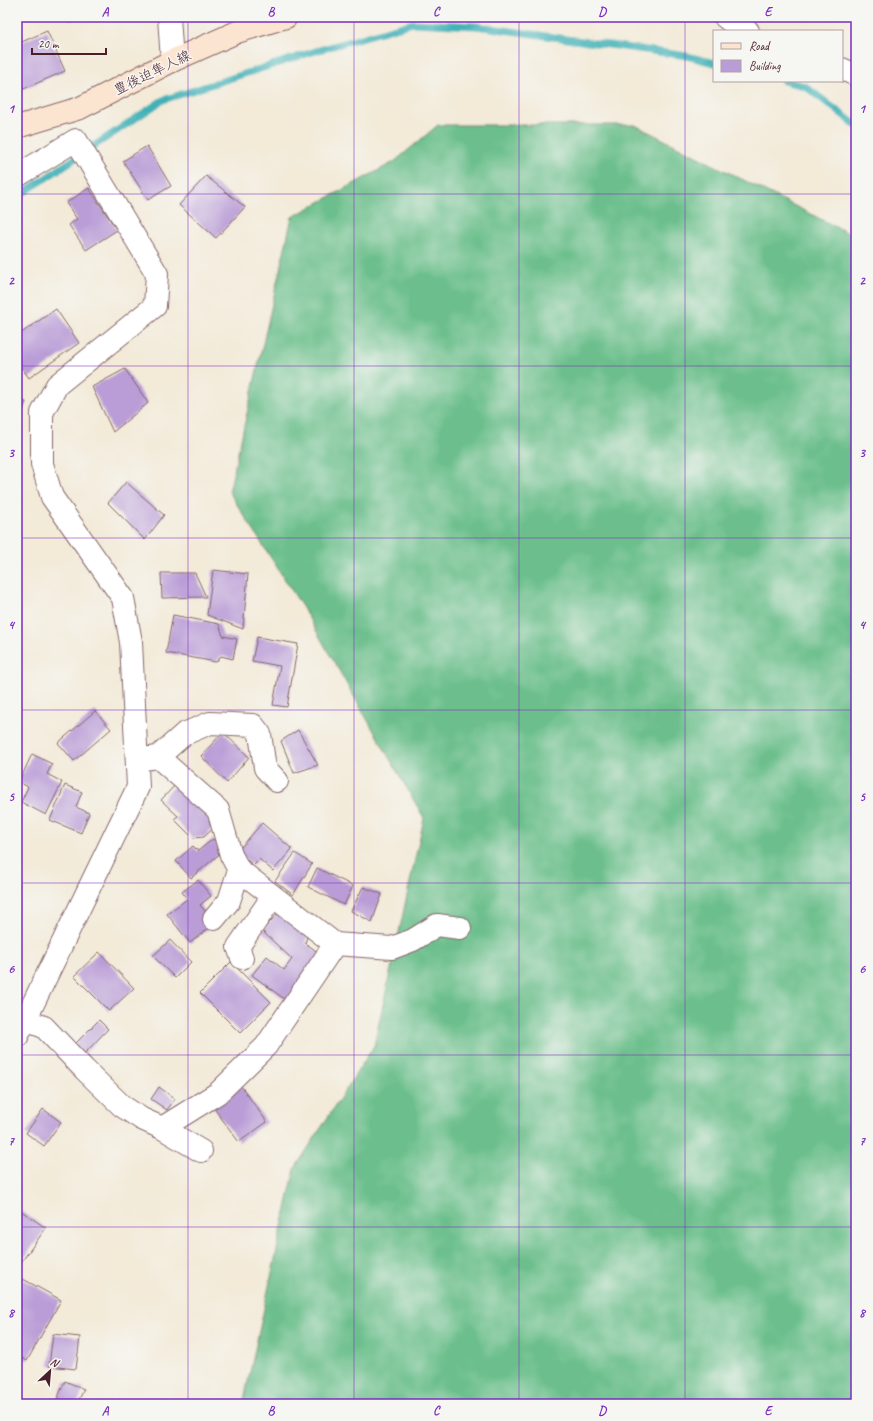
<svg xmlns="http://www.w3.org/2000/svg" width="873" height="1421" font-family="Caveat,'Klee One',sans-serif">
	<style>
		.forest { fill: #6cbf8c; stroke: #5b6f5c }
		.lines { fill: none; stroke-linecap: round; stroke-linejoin: round }
		.stream { stroke: #40b1b7; stroke-width: 7 }
		.building { fill: #ba9dd7 }
		.minor-casing { stroke: #856668; stroke-width: 24 }
		.tertiary-casing { stroke: #856668; stroke-width: 24 }
		.secondary-casing { stroke: #856668; stroke-width: 24 }
		.minor { stroke: #fff; stroke-width: 22 }
		.tertiary { stroke: #fff; stroke-width: 22 }
		.secondary { stroke: #fce5d0; stroke-width: 22 }
		.grid { fill: none; stroke: #7b2cbf; stroke-width: 1; stroke-opacity: 0.55 }
		.labels { text-anchor: middle; stroke-width: 3; stroke-linejoin: round; paint-order: stroke }
		.street-label { font-size: 14px; fill: #4a1f2b; stroke: #f6f6f2 }
		.neatline { fill: none; stroke: #7b2cbf; stroke-width: 1.5 }
		.grid-label { font-size: 13px; text-anchor: middle; font-weight: bold; fill: #7b2cbf }
	</style>
	<rect width="100%" height="100%" fill="#f6f6f2"/>
	<filter id="ink" filterUnits="userSpaceOnUse"><feTurbulence type="fractalNoise" baseFrequency=".025" numOctaves="2"/><feDisplacementMap in="SourceGraphic" scale="8" xChannelSelector="R" yChannelSelector="G"/><feConvolveMatrix kernelMatrix="1 2 1 2 8 2 1 2 1" color-interpolation-filters="sRGB"/></filter>
	<filter id="wash" filterUnits="userSpaceOnUse"><feTurbulence type="fractalNoise" baseFrequency=".012" numOctaves="4" result="noise"/><feDisplacementMap in="SourceGraphic" scale="16" xChannelSelector="R" yChannelSelector="G"/><feGaussianBlur stdDeviation="0.9" result="paint"/><feColorMatrix in="noise" values="0 0 0 0 0 0 0 0 0 0 0 0 0 0 0 0 0 1.4 0 .05"/><feComposite in="paint" operator="in"/></filter>
	<g filter="url(#wash)">
		<rect width="100%" height="100%" fill="#f3ead8"/>
		<!-- forest -->
		<path class="forest" d="M438 125H635L856 237V1404H243L295 1168 374 1046 424 818 303 608 229 492 292 217 394 162Z"/>
		<g class="lines">
			<!-- stream -->
			<path class="stream" d="M784 81 805 86 856 125
				M17 197 163 100 319 50 413 23 476 26 687 56 714 63"/>
		</g>
		<g id="blocks">
			<!-- building -->
			<path class="building" d="M69 17H81L70 21Z
				M47 31 65 71 21 90 17 81V44Z
				M147 146 171 186 148 200 123 161Z
				M206 176 245 207 216 238 179 205Z
				M89 188 117 230 86 250 69 225 77 219 66 203Z
				M56 309 79 343 29 378 17 361V336Z
				M125 369 148 403 113 432 92 387Z
				M17 398 26 402 17 425Z
				M126 482 164 515 145 540 108 503Z
				M213 570 248 574 243 629 207 615Z
				M161 573H195L206 597 162 598Z
				M173 615 219 624 223 636 237 639 233 659 221 656 216 662 166 653Z
				M257 637 298 644 287 707 273 705 280 666 252 661Z
				M95 711 111 729 74 761 58 743Z
				M298 730 318 765 294 773 281 741Z
				M223 732 249 757 227 783 201 756Z
				M32 754 52 764 47 774 62 782 46 815 21 802 28 787 19 782Z
				M178 782 219 823 204 837 193 838 174 819 178 816 161 800Z
				M65 785 82 792 76 807 89 813 81 833 50 820Z
				M262 823 292 849 273 871 259 859 253 865 237 852Z
				M213 839 223 851 191 878 176 861 193 846 198 851Z
				M295 853 312 864 293 895 275 881Z
				M317 868 353 886 344 905 308 887Z
				M198 880 211 896 200 905 215 923 190 943 167 914 187 899 182 892Z
				M363 887 382 894 372 922 351 911Z
				M278 913 307 937 305 943 322 955 287 1001 252 975 267 956 284 970 292 959 262 931Z
				M170 940 191 962 175 978 153 956Z
				M99 952 134 988 109 1011 74 976Z
				M231 962 271 1002 240 1033 200 993Z
				M99 1020 108 1029 84 1054 74 1045Z
				M241 1086 267 1122 239 1142 213 1107Z
				M159 1087 175 1099 167 1110 151 1099Z
				M43 1109 61 1122 44 1146 26 1133Z
				M20 1210 46 1228 17 1268V1214Z
				M23 1279 61 1300 27 1361 17 1355V1290Z
				M53 1334 80 1337 76 1369 49 1366Z
				M65 1381 84 1389 77 1404H55Z"/>
		</g>
	</g>
	<g filter="url(#ink)">
		<use href="#blocks" fill-opacity="0" stroke="#856668" stroke-width="1"/>
		<g class="lines">
			<!-- minor casing -->
			<g class="minor-casing">
				<path id="minor" d="M725 17 738 27 748 31
					M842 69 856 75
					M17 176 76 140 157 274 155 306 57 385 42 413V464L52 497 123 598 131 642 138 787 17 1037
					M158 757 218 810 231 855 239 870 229 901 214 919
					M143 759 158 757 184 734 210 723 253 725 260 734 265 768 277 781
					M335 944 392 948 413 940 437 925 460 928
					M242 958 238 947 273 896
					M25 1020 44 1027 85 1070 122 1106 142 1119 162 1128 218 1093 266 1046 335 944 239 870
					M162 1128 201 1151"/>
			</g>
			<!-- tertiary casing -->
			<g class="tertiary-casing">
				<path id="tertiary" d="M169 17 172 61"/>
			</g>
			<!-- secondary casing -->
			<g class="secondary-casing">
				<path id="secondary" d="M17 127 80 108 172 61 237 32 286 17"/>
			</g>
			<!-- minor -->
			<use href="#minor" class="minor"/>
			<!-- tertiary -->
			<use href="#tertiary" class="tertiary"/>
			<!-- secondary -->
			<use href="#secondary" class="secondary"/>
		</g>
	</g>
	<!-- grid -->
	<path class="grid" d="M188 17V1404M354 17V1404M519 17V1404M685 17V1404M17 194H856M17 366H856M17 538H856M17 710H856M17 883H856M17 1055H856M17 1227H856"/>
	<g class="labels">
		<!-- street labels -->
		<g class="street-label">
			<text transform="translate(152 72) rotate(-26)" y="5">豊後迫隼人線</text>
		</g>
	</g>
	<!-- margin -->
	<rect width="873" height="1421" fill="none" stroke="#f6f6f2" stroke-width="44"/>
	<!-- legend -->
	<rect x="713" y="30" width="130" height="52" fill="#f6f6f2" stroke="#b1a0a2"/>
	<rect x="721" y="43" width="20" height="6" fill="#fce5d0" stroke="#b1a0a2"/>
	<text x="749" y="50" font-size="12" fill="#4a1f2b">Road</text>
	<rect x="721" y="60" width="20" height="12" fill="#ba9dd7" stroke="#b1a0a2"/>
	<text x="749" y="70" font-size="12" fill="#4a1f2b">Building</text>
	<!-- north arrow -->
	<g transform="translate(50 1371) rotate(26)" stroke="#f6f6f2" stroke-width="3" paint-order="stroke">
	<path d="M0-3L7 15L0 10L-7 15Z" fill="#4a1f2b"/>
	<text y="-6" font-size="11" font-weight="bold" text-anchor="middle" fill="#4a1f2b">N</text>
	</g>
	<!-- scale -->
	<path d="M32 48v6h74v-6" fill="none" stroke="#4a1f2b" stroke-width="2"/>
	<text x="38" y="48" font-size="12" fill="#4a1f2b" stroke="#f6f6f2" stroke-width="3" paint-order="stroke">20 m</text>
	<rect x="22" y="22" width="829" height="1377" class="neatline"/>
	<g class="grid-label">
		<text x="105" y="16">A</text>
		<text x="271" y="16">B</text>
		<text x="436" y="16">C</text>
		<text x="602" y="16">D</text>
		<text x="768" y="16">E</text>
		<text x="11" y="113">1</text>
		<text x="862" y="113">1</text>
		<text x="11" y="285">2</text>
		<text x="862" y="285">2</text>
		<text x="11" y="457">3</text>
		<text x="862" y="457">3</text>
		<text x="11" y="629">4</text>
		<text x="862" y="629">4</text>
		<text x="11" y="801">5</text>
		<text x="862" y="801">5</text>
		<text x="11" y="973">6</text>
		<text x="862" y="973">6</text>
		<text x="11" y="1145">7</text>
		<text x="862" y="1145">7</text>
		<text x="11" y="1317">8</text>
		<text x="862" y="1317">8</text>
		<text x="105" y="1415">A</text>
		<text x="271" y="1415">B</text>
		<text x="436" y="1415">C</text>
		<text x="602" y="1415">D</text>
		<text x="768" y="1415">E</text>
	</g>
</svg>
